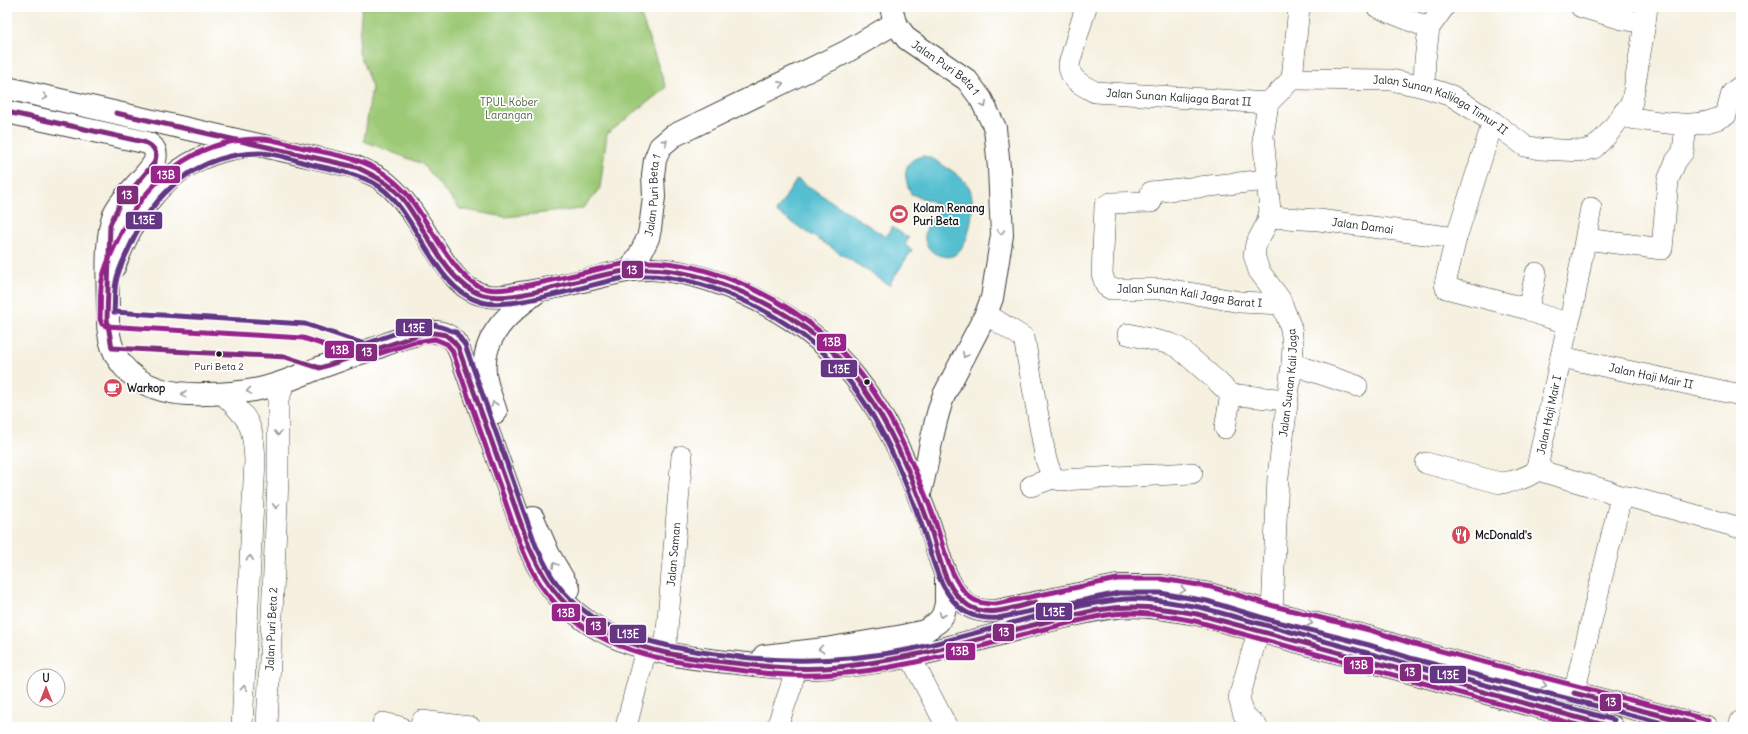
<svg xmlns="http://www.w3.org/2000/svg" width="1748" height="734" font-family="Delius,sans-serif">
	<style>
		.green { fill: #9cc976; stroke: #5c7249 }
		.water { fill: #54bfd0; stroke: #386e76 }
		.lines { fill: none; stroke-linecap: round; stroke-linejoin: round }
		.street-casing { stroke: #3d3c39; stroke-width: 22 }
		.secondary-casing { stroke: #3d3c39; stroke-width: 24 }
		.primary-casing { stroke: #3d3c39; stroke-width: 24 }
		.street { stroke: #fff; stroke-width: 21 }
		.secondary { stroke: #fff; stroke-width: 22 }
		.primary { stroke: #fff; stroke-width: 22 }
		.bus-1-casing { stroke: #fff; stroke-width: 8 }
		.bus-2-casing { stroke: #fff; stroke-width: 8 }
		.bus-3-casing { stroke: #fff; stroke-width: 8 }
		.bus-1 { stroke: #802b7c; stroke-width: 5 }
		.bus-2 { stroke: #643683; stroke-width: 5 }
		.bus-3 { stroke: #972489; stroke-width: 5 }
		.oneway { stroke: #999 }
		.bus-dot { fill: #1c1c1c; stroke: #fff; stroke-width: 1.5 }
		.labels { text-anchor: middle; stroke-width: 3.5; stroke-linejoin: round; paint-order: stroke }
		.bus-label { font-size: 10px; fill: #1c1c1c; stroke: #fff }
		.street-label { font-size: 11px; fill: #1c1c1c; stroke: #fff }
		.park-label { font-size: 11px; fill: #4f6140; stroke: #fff }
		.poi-label { font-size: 11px; font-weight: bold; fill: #1c1c1c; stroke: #fff; text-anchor: start }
		.line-badge { stroke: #fff; stroke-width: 1.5 }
		.badge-label { font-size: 11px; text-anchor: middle; font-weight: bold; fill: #fff }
	</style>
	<rect width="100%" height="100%" fill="#fff"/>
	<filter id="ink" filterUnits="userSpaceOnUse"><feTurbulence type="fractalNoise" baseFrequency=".025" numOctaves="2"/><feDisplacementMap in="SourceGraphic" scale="8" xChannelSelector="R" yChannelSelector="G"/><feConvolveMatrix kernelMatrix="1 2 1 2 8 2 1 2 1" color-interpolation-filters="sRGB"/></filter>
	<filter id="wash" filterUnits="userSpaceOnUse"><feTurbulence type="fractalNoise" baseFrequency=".012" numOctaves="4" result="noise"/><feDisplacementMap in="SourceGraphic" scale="16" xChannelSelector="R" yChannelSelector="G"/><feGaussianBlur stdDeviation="0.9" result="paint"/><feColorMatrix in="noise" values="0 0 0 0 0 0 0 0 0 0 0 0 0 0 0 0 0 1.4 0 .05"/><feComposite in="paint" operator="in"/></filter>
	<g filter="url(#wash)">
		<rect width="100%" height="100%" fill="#f5f0df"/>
		<!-- green -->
		<path class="green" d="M362 7H638L666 88 607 134 600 188 582 209 505 217 460 209 422 164 364 141 372 87 358 50Z"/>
		<!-- water -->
		<path class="water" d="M924 156C935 158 941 165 951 170 958 175 966 181 970 189 976 205 970 250 952 256 947 258 941 256 937 254 931 252 926 246 925 240 923 226 937 216 936 203L911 194C903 177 902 159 924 156Z
			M797 179 886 237 892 227 909 238 905 245 912 250 889 285 776 212Z"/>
	</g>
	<g filter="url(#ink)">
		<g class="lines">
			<!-- street casing -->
			<g class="street-casing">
				<g id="street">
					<path id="s1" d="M1086 7 1069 64C1069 80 1082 85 1095 92L1268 103"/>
					<path d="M1377 7 1429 28"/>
					<path d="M1581 7 1622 19 1645 23 1647 7"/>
					<path id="s2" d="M1292 79 1391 80 1424 87 1452 96 1493 122 1525 146 1540 149 1582 151 1594 148 1608 134 1632 102 1645 23"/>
					<path d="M1424 87 1425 60 1429 28 1444 7"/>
					<path d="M1624 112 1631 118C1663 122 1696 131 1726 115L1732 93 1741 86"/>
					<path d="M1493 122 1456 238 1445 284 1446 288 1450 289 1528 309"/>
					<path id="s3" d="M1267 180 1151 192V202L1111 203 1105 206 1102 274 1106 286 1111 289H1167L1240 302 1281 304"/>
					<path id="s4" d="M1269 217 1319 220 1456 238"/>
					<path d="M1586 239 1662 249 1668 180 1676 161 1683 152 1686 125"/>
					<path d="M1536 273 1528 309C1541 317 1555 318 1568 324L1538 463 1544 472 1608 491 1617 495 1620 501 1574 693"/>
					<path d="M986 314 1024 338 1046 460 1053 478 1061 480 1192 473"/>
					<path d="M1568 324 1572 311 1591 208"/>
					<path d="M1128 334 1171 344 1179 348 1218 382 1233 397"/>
					<path id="s5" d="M1561 357 1741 395"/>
					<path d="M1292 364 1357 386"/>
					<path d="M223 394C249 419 253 423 255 460L242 727"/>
					<path d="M1225 428 1230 400 1237 395 1287 400"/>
					<path d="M1426 463 1500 483C1516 482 1528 478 1540 468"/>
					<path d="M1031 486 1053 478"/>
					<path d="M1617 495 1634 498 1741 528"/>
					<path id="s6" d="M1272 613 1278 477 1292 364 1293 346 1291 328 1280 299 1259 271 1254 255 1256 244 1267 223 1270 211 1263 136 1268 103 1292 79 1299 7"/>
					<path id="s7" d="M665 654 682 456"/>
					<path d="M910 656 947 727"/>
					<path d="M383 723 400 727"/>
					<path id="s8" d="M267 727 278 480V400L285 382"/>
					<path d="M420 727 422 721 470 727"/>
					<path d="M626 727 646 649"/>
					<path d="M777 727 791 687 795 668"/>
					<path d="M1257 727 1244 715 1239 698 1258 632"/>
					<path d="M1739 727 1741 721"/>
				</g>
			</g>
			<!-- secondary casing -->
			<g class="secondary-casing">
				<g id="secondary">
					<path id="s9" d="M891 7 895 23 907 39 967 80 981 99 995 128 999 168 1002 235 992 298 986 314 944 395C931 428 929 463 919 496"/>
					<path id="s10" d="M630 270 640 254 648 238 650 229 654 197 653 175 655 160 660 147 673 136 846 52 895 23"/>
				</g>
			</g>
			<!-- primary casing -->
			<g class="primary-casing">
				<path id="primary" d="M7 88 356 167C364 171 374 174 381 179 417 205 430 250 459 281 467 289 476 294 488 296 498 298 510 295 520 293 545 290 570 284 595 278 613 273 633 268 652 269 710 272 776 304 820 341 875 387 905 457 929 523 938 548 942 578 961 599 970 610 984 612 997 611L1118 586H1161L1209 594 1272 613 1371 638 1412 651 1706 727
					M7 112 144 142C155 145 158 153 154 163 143 180 126 193 116 210 104 231 108 289 108 315 107 341 114 362 136 378 156 392 181 395 205 394 223 394 241 393 259 389 279 385 297 377 316 369 336 362 356 354 376 348 392 342 410 334 428 332 441 331 452 335 458 347L530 549C567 640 650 655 738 663 757 665 777 668 796 668 833 669 874 663 911 656 956 647 1002 633 1047 621 1074 615 1101 607 1129 606 1151 606 1175 610 1197 614L1612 727
					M114 267C138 203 174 154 247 146
					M496 412C492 399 486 386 485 373 481 336 510 312 537 292
					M533 518 549 555 569 589
					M764 656 825 649 903 636 925 631 938 622 943 615 946 604V576"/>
			</g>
			<!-- street -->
			<use href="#street" class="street"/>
			<!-- secondary -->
			<use href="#secondary" class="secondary"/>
			<!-- primary -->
			<use href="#primary" class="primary"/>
			<!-- bus-1 casing -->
			<g class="bus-1-casing">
				<path id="bus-1" d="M7 112 144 142C154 146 159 153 154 163L119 205 110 225 107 319 112 348 286 357 320 368 424 333H435L446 335 454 342 458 347 530 549C535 559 540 570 546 579 582 637 653 654 716 661 752 665 788 670 825 668 919 662 1006 628 1098 610 1132 604 1163 608 1197 614L1612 727
					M116 113 356 167C373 175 390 183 402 198 425 226 445 284 483 295 509 302 557 286 583 280 603 275 622 270 642 269 705 267 789 308 833 352 866 385 889 427 907 468 915 487 922 506 929 524 939 551 942 589 969 606 989 618 1015 607 1036 602
					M1574 693 1706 727"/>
			</g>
			<!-- bus-2 casing -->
			<g class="bus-2-casing">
				<path id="bus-2" d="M1614 720 1199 607C1176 603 1151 598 1128 599 1104 600 1081 606 1057 611 1009 623 961 638 912 649 837 664 770 663 695 651 641 642 582 625 551 575 546 566 541 556 536 546L465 345 456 332 435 325 411 328 365 344 305 324 114 312C115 302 114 292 116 282 118 270 124 259 129 248 153 193 197 153 260 153 277 153 296 161 313 165 333 169 353 173 372 182 417 205 430 288 481 302 502 308 543 297 565 292 591 286 617 277 643 276 702 275 772 309 816 346 869 392 897 458 921 523 931 551 936 584 958 606 969 617 983 619 998 618L1119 593H1160L1207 601 1270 620 1369 645 1410 658 1678 727"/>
			</g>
			<!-- bus-3 casing -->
			<g class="bus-3-casing">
				<path id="bus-3" d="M1585 727 1195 621C1174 617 1152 613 1130 613 1108 613 1086 619 1065 624 1025 633 986 646 946 655 895 668 841 677 788 675 766 674 744 671 722 668 654 661 581 645 540 584 522 556 513 523 502 492 485 445 469 398 452 350L447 344 435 339 415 342 365 358 303 338 106 326 102 324 100 319C101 305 99 290 103 276 106 264 112 252 117 241 143 183 194 138 261 139 275 139 290 145 304 148 322 152 341 155 359 161 377 167 392 178 405 192 427 216 455 285 488 289 497 291 505 289 513 288 542 283 571 276 599 269 613 266 628 262 642 262 705 260 778 295 824 335 879 382 908 449 933 515 942 540 947 569 963 590 972 602 982 604 996 604L1117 579H1162L1211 587 1274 606 1373 631 1414 644 1708 720"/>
			</g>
			<!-- bus-1 -->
			<use href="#bus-1" class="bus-1"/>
			<!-- bus-2 -->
			<use href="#bus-2" class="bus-2"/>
			<!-- bus-3 -->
			<use href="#bus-3" class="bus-3"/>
		</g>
		<!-- one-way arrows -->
		<defs><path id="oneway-chevron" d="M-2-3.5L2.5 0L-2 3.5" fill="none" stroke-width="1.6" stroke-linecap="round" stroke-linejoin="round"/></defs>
		<g class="oneway">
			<use href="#oneway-chevron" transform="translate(781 84) rotate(-26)"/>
			<use href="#oneway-chevron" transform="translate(45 97) rotate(12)"/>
			<use href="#oneway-chevron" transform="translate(984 105) rotate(63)"/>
			<use href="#oneway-chevron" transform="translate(665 142) rotate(-41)"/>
			<use href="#oneway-chevron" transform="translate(1001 232) rotate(91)"/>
			<use href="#oneway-chevron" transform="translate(965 355) rotate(118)"/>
			<use href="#oneway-chevron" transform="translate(249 391) rotate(171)"/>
			<use href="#oneway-chevron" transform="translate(184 394) rotate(-175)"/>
			<use href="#oneway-chevron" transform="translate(494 404) rotate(-109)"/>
			<use href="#oneway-chevron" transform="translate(278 433) rotate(90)"/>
			<use href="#oneway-chevron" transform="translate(276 506) rotate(93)"/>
			<use href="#oneway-chevron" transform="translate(250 558) rotate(-87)"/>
			<use href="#oneway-chevron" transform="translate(555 565) rotate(-118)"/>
			<use href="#oneway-chevron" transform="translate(1183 590) rotate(9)"/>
			<use href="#oneway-chevron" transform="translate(942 615) rotate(113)"/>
			<use href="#oneway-chevron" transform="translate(1310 623) rotate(14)"/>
			<use href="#oneway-chevron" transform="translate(821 649) rotate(172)"/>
			<use href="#oneway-chevron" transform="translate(1544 685) rotate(15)"/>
			<use href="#oneway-chevron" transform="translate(244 688) rotate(-87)"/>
		</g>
	</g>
	<!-- icons -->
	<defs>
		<g id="stadium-disc" transform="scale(1)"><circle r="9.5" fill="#d1495b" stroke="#fff"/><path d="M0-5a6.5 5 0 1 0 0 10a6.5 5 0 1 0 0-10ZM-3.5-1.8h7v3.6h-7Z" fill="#fff"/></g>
		<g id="cafe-disc" transform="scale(1)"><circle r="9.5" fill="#d1495b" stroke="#fff"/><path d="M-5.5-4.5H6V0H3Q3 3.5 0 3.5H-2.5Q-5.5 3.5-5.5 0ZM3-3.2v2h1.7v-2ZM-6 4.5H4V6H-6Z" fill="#fff"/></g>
		<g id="restaurant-disc" transform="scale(1)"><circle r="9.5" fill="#d1495b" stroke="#fff"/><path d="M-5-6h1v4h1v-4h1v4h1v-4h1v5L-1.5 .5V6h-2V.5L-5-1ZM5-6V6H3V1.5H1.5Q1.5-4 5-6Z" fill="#fff"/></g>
	</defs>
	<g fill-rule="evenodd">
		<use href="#stadium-disc" x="899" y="214"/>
		<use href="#cafe-disc" x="113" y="388"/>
		<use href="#restaurant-disc" x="1461" y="535"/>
	</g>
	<!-- markers -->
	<g class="bus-dot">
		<circle cx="219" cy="354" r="3.5"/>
		<circle cx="867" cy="382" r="3.5"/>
	</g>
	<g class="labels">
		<!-- bus labels -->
		<g class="bus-label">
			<text x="219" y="370">Puri Beta 2</text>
		</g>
		<!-- street labels -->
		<g class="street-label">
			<text dy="4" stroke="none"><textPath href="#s9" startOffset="85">Jalan Puri Beta 1</textPath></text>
			<text dy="4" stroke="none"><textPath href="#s1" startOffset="184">Jalan Sunan Kalijaga Barat II</textPath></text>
			<text dy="4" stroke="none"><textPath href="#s2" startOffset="154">Jalan Sunan Kalijaga Timur II</textPath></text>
			<text dy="4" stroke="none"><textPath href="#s10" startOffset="80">Jalan Puri Beta 1</textPath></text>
			<text dy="4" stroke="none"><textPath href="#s4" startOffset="94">Jalan Damai</textPath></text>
			<text dy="4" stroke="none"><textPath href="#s3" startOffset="339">Jalan Sunan Kali Jaga Barat I</textPath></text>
			<text dy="4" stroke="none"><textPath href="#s5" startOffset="92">Jalan Haji Mair II</textPath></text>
			<text dy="4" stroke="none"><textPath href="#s6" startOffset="231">Jalan Sunan Kali Jaga</textPath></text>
			<text transform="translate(1549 415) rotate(-78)" y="4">Jalan Haji Mair I</text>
			<text dy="4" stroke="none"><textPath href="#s7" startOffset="100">Jalan Saman</textPath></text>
			<text dy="4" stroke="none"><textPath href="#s8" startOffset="98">Jalan Puri Beta 2</textPath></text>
		</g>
		<!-- park labels -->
		<g class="park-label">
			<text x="509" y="106">TPUL Kober<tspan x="509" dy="13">Larangan</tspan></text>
		</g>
		<!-- poi labels -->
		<g class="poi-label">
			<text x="913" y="212">Kolam Renang<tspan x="913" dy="13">Puri Beta</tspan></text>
			<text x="127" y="392">Warkop</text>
			<text x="1475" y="539">McDonald's</text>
		</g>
	</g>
	<g class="line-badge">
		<rect x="150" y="165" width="31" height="19" rx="4" fill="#972489"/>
		<rect x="116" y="185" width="23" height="20" rx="4" fill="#802b7c"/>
		<rect x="125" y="211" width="38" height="19" rx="4" fill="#643683"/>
		<rect x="621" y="260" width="23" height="19" rx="4" fill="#802b7c"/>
		<rect x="395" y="318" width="38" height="19" rx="4" fill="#643683"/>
		<rect x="816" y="333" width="31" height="19" rx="4" fill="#972489"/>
		<rect x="324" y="340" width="31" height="19" rx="4" fill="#972489"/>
		<rect x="355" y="343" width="23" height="19" rx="4" fill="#802b7c"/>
		<rect x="820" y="359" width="38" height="19" rx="4" fill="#643683"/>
		<rect x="1035" y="602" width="38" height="19" rx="4" fill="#643683"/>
		<rect x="551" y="603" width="30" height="19" rx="4" fill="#972489"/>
		<rect x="585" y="617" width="22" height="19" rx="4" fill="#802b7c"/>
		<rect x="992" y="623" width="23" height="19" rx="4" fill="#802b7c"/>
		<rect x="609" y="624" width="38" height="20" rx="4" fill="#643683"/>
		<rect x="945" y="642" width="31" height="19" rx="4" fill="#972489"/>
		<rect x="1343" y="656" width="31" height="19" rx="4" fill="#972489"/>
		<rect x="1399" y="663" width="23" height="19" rx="4" fill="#802b7c"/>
		<rect x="1429" y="665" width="38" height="19" rx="4" fill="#643683"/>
		<rect x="1599" y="693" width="23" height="19" rx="4" fill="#802b7c"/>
	</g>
	<g class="badge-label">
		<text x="166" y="179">13B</text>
		<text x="127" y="199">13</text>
		<text x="144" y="224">L13E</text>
		<text x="632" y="274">13</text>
		<text x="414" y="332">L13E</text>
		<text x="832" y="346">13B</text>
		<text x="340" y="354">13B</text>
		<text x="367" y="356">13</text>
		<text x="839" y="373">L13E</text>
		<text x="1054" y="616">L13E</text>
		<text x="566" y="617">13B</text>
		<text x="596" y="630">13</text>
		<text x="1004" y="636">13</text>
		<text x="628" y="638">L13E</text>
		<text x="960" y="655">13B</text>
		<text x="1359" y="669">13B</text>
		<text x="1410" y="676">13</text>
		<text x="1448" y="679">L13E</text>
		<text x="1611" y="706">13</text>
	</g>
	<!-- margin -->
	<rect width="1748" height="734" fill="none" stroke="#fff" stroke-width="24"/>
	<!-- north arrow -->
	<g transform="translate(46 688)"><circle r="19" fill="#ffffff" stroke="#a4a4a4"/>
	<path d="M0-3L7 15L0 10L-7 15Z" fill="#d1495b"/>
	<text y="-6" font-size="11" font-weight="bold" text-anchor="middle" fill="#1c1c1c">U</text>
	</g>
</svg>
